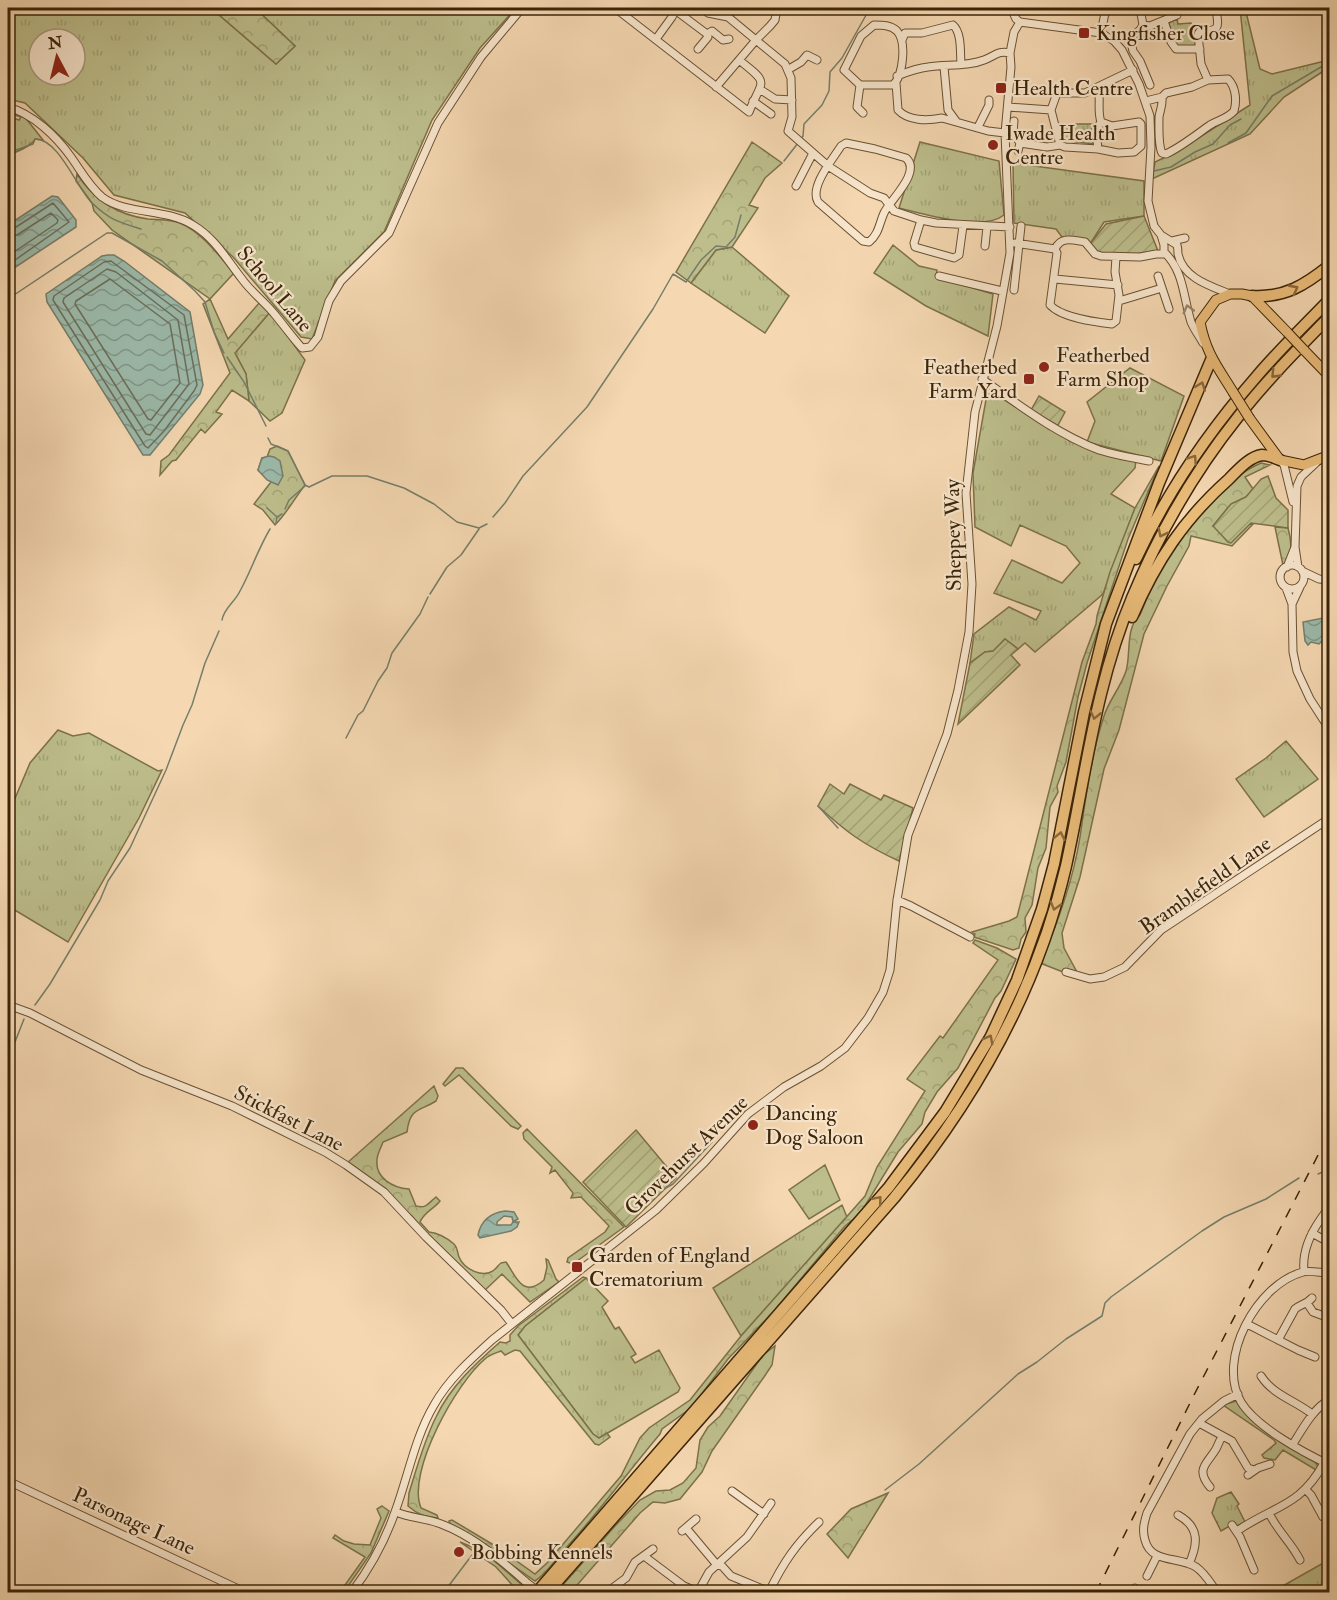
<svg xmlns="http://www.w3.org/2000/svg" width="1337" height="1600" font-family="'IM FELL Double Pica',serif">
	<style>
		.grass { fill: url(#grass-tufts); stroke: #7c714a; stroke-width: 1.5; fill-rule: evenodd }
		.forest { fill: url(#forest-crowns); stroke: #7c714a; stroke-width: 1.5 }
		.garden { fill: url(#garden-furrows); stroke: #7c714a; stroke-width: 1.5 }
		.water { fill: url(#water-waves); stroke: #757e6a; stroke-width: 1.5 }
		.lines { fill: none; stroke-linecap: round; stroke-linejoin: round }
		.shore { stroke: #6c6f5a; stroke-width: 1.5 }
		.stream { stroke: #757e6a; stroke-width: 1.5 }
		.minor-casing { stroke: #6a5132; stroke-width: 9 }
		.major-casing { stroke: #3b2408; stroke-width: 11 }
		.highway-casing { stroke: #3b2408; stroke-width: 13 }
		.minor { stroke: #f8e6cd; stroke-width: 7 }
		.major { stroke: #eabc79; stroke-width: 9 }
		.highway { stroke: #eabc79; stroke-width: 10 }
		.rail { stroke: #3b2408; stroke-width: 1.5; stroke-dasharray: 10 10; stroke-linecap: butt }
		.minor-bridge-casing { stroke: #6a5132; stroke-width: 9; stroke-linecap: butt }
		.major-bridge-casing { stroke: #3b2408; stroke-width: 11; stroke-linecap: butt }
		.minor-bridge { stroke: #f8e6cd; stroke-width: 7 }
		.major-bridge { stroke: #eabc79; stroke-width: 9 }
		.oneway { stroke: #8a683b }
		.oneway2 { stroke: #9a856a }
		.poi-dot { fill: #8f2418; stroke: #f8e6cd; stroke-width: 2 }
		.labels { text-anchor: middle; stroke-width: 4.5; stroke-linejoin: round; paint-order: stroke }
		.poi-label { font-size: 21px; fill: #3b2408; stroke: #f8e6cd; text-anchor: start }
		.street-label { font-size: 21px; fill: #3b2408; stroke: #f8e6cd }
	</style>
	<defs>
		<pattern id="grass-tufts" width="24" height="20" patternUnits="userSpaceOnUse" patternTransform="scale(1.5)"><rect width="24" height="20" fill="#bdbe8c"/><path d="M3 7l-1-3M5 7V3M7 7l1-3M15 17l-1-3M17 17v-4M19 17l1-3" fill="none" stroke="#a3a377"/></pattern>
		<pattern id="forest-crowns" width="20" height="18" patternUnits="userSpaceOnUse" patternTransform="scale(1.5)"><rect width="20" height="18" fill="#bdbe8c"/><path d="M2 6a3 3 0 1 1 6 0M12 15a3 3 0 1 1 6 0" fill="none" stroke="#a3a377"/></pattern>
		<pattern id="garden-furrows" width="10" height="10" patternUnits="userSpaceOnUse" patternTransform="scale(1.5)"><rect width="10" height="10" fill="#bdbe8c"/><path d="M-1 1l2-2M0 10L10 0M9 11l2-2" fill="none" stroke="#a3a377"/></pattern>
		<pattern id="water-waves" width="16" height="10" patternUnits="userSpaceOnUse" patternTransform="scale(1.5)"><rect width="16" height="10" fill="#9cbaab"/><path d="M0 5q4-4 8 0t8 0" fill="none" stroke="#809789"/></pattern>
	</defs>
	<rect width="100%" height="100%" fill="#f5d8b2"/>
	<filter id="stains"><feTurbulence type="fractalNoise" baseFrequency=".00333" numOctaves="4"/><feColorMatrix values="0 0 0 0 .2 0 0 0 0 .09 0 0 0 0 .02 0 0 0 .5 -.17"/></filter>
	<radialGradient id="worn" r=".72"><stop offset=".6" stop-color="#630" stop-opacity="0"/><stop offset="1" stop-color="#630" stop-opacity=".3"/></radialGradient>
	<!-- grass -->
	<path class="grass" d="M8 8H211L276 64 295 46 255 8H516L480 48 432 120 384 232 335 281 312 339 301 337 233 257 185 213 114 195 83 158 25 103 8 99ZM39 39H75V75H39Z
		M1240 8H1245L1260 69 1272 74 1329 60V69L1325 70 1284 97 1250 134 1152 179 1155 162 1178 151 1250 105Z
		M1177 19 1178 24 1191 23 1192 28 1197 32 1198 44 1196 46 1177 47 1169 24 1170 22Z
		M8 111 24 116 43 140 35 139C33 145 14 154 8 154V116L19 120 21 117 8 113Z
		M1061 124H1094L1093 144 1062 140Z
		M920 142 999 161 1004 215C983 232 924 214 899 208Z
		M1013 163 1144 181V216L1104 222 1090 244 1080 238 1062 237 1056 229 1014 223Z
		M893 245 919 266 937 270 936 277 993 294 988 336 926 306 874 273Z
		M732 247 789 296 765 333 691 283 716 250Z
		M270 312 305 360 282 413 270 421 249 401 246 374 235 353Z
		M1130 368 1184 396 1161 461 1087 442 1095 421 1087 402Z
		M994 393 1070 441 1100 453 1136 460 1135 468 1111 494 1135 508 1103 594 1035 652 1025 643 1018 649 1005 639 994 651 985 652 970 663 974 634 1009 607 1036 620 1041 611 994 593 1012 560 1062 583 1080 563 1066 546 1020 525 1011 546 975 527 973 473 987 394Z
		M58 730 73 736 89 733 158 771 162 770 139 818 68 942 8 906V815L30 763Z
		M1286 741 1318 779 1264 817 1236 779 1266 758Z
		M825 1165 840 1200 809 1219 789 1190Z
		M842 1205 847 1217 741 1336 713 1288Z
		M586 1278 608 1301 602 1307 615 1329 619 1327 636 1354 631 1357 635 1363 659 1350 680 1388 678 1392 599 1438 593 1434 518 1335 525 1326Z
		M1236 1401 1249 1417 1276 1439 1315 1462 1318 1466 1316 1470 1283 1450 1275 1460 1264 1458 1262 1455 1276 1443 1274 1440 1223 1405Z
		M1231 1492 1239 1504 1237 1506 1245 1522 1237 1526 1235 1523 1221 1531 1212 1513 1217 1498Z
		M1325 1562 1329 1568V1592H1272Z"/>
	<!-- forest -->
	<path class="forest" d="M211 8H255L295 46 276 64Z
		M752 142 782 163 765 178 749 205 758 208 732 247 716 250 691 283 676 272Z
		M77 174C94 200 117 215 148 219 158 220 170 219 180 223 203 233 218 255 234 273L210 299 228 339 260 302 270 312 235 353 246 374 249 401 232 390 216 412 222 414 205 433 201 429 176 460 172 461 160 475 161 461 169 455 230 373 203 304 210 299 112 230 94 211 92 203 76 181Z
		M277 446 288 451 305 485C294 499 287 513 275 525L263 510 254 504 271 482 258 470 262 458 267 457 270 449Z
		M1261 463 1270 465 1245 477 1253 489 1246 497 1231 504 1213 526 1253 524 1232 546 1191 536 1189 546 1167 586 1144 634 1119 730 1104 769 1080 877 1062 933 1064 948 1077 972 1082 976 1063 972 1040 963C1058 923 1073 880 1080 837 1086 796 1091 755 1104 716 1109 700 1121 687 1126 671 1131 656 1125 627 1140 615 1146 601 1151 586 1158 573 1179 534 1221 480 1261 463Z
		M1159 466 1128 539 1087 663 1078 697 1066 762 1057 786 1058 792 1050 807 1046 848 1038 868 1032 905 1025 918 1026 932 1021 939 1019 948 1013 950 974 937 975 934 972 932 1009 921 1017 917 1082 662 1096 624 1097 616 1110 572 1135 508Z
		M1275 527 1288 528C1292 542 1293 557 1284 570Z
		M975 940 997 948 1016 959 1001 991 995 998 958 1068 937 1092 925 1112 922 1124 898 1152 860 1214 845 1226 773 1312 728 1359 691 1408 662 1429 660 1434C627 1473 598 1514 563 1551 555 1561 545 1575 535 1581L478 1541 450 1524 449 1521 452 1520 497 1547 535 1574 547 1563 621 1476 640 1438 649 1428 690 1400 741 1336 865 1196 877 1167 925 1091 907 1079 940 1036 943 1038 998 960 973 943Z
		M456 1068H463L521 1126 518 1129 511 1126 459 1075 445 1086 443 1084Z
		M434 1086 438 1096 436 1101C419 1112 410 1107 407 1132L383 1142C381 1148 377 1154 377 1160 375 1178 393 1188 409 1189L416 1206C427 1209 428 1203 436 1197L440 1201C434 1209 424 1212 420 1222L429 1232C438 1233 447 1238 454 1244 458 1248 457 1252 459 1257 464 1269 483 1279 494 1270 497 1268 498 1265 501 1263L506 1262C516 1276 522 1299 544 1280L547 1267 546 1259 548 1260 556 1279 559 1282 530 1302 502 1274 483 1292 442 1252 412 1216 356 1168 347 1163Z
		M527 1129 624 1227 573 1264 567 1262 568 1258 605 1232 609 1226 581 1197 571 1198 573 1193 555 1170 550 1173 552 1167 524 1139 523 1133Z
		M583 1277 586 1278 525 1326 518 1335 593 1434 599 1438 607 1433 610 1437 599 1445 595 1444 520 1351 515 1350 505 1355 501 1351C496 1353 489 1355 485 1359 457 1382 406 1472 421 1508L437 1515 438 1518C425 1517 417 1514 408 1506L409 1493C417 1467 424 1441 436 1417 450 1387 476 1363 500 1342L506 1343 510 1341V1335L518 1326Z
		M775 1346 772 1365 764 1377 712 1451 702 1472 680 1499 665 1503 653 1502 640 1513 571 1592H559L561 1587 615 1526 640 1500 656 1491 670 1490 683 1483 696 1468 700 1440 708 1427 720 1416 763 1355Z
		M888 1493 848 1558 827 1534 851 1509Z
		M382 1506 389 1511 371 1553 344 1592H340L365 1557 333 1538 335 1535 344 1541 354 1544 370 1545 381 1518 377 1509Z
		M460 1542 484 1552 529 1591 528 1592H515V1588L496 1567Z"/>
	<!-- garden -->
	<path class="garden" d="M1144 216 1158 251 1119 256 1094 251 1090 244 1106 224Z
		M1039 396 1065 412 1057 427 1031 410Z
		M1268 476 1276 498 1288 510V528L1251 523 1231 543 1228 542 1213 526 1231 504 1246 497 1261 479Z
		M1005 639 1018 649 1011 655 1020 665 958 724 970 663 985 652 993 651Z
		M830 784 844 794 850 784 881 800 884 795 913 808 899 861C864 845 846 832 818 806Z
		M636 1130 676 1178 626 1227 583 1182Z"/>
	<!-- water -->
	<path class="water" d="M52 196 58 197 76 220V227L8 272V225Z
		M108 255H114L124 261 190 312 203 385 200 394 150 455H143L47 302 46 294 102 256Z
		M269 456 274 457 280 461 283 476 278 485 267 480 258 470 262 458Z
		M1323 618 1329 630 1327 636 1319 644 1311 642 1308 645 1305 641 1303 622Z
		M505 1211 514 1212 518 1219 513 1222 512 1217 504 1216 497 1222V1225H511L513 1222H519L517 1227 511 1231 480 1238 478 1235C481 1220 490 1213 505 1211Z"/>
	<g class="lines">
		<!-- shore -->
		<path class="shore" d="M8 230 13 229 53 203 69 222 8 265
			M8 237 17 235 51 213 58 220 57 223 8 256
			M111 261 184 315 197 385 194 391 164 431 148 448 145 446 53 300 54 296 104 262Z
			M107 269 116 272 178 320 189 384 150 435 146 434 63 302 64 298Z
			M110 279 170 324 180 383 151 420 148 419 75 304 76 301Z"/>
		<!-- stream -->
		<path class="stream" d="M801 139 803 136 804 124 822 105 829 91 830 72 842 58 870 8
			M1228 143 1246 133 1272 96 1321 67 1330 65
			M16 150 33 144 35 139C59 139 76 187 92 203 110 220 118 222 141 229
			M8 155 12 154
			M784 161 798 143
			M1154 171 1171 167 1195 152 1213 144 1230 125 1241 119
			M8 299 107 233H112L162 261 195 291 205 302 214 332 224 353
			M227 357 244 382 266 426
			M268 438 271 444 288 451 305 485 309 487 332 476H367L404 488 434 504 457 522 479 528 487 524
			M267 508 277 517
			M285 509 289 500 305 486
			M493 517 505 503 523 476 587 407 653 309 673 274 686 282 701 260 716 246 726 247 735 237 741 215
			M276 523 277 517 282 514
			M430 594 447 567 461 555 479 529
			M222 620C224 608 235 602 240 591 251 571 258 549 270 529
			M346 738 358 715 363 711 378 681 387 668 392 653 420 614 428 597
			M818 806 838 828
			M35 1005 50 984 100 900 108 881 130 848 166 770 183 725 192 705 205 663 219 631
			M8 1064 14 1052 13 1047 24 1019
			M1318 1174 1330 1169
			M664 1189 673 1184 712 1142
			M885 1490 919 1464 1018 1374 1037 1362 1066 1339 1102 1316 1105 1303 1111 1297 1202 1231 1224 1217 1266 1199 1299 1178
			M444 1592 472 1555"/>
		<!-- minor casing -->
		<g class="minor-casing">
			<path id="minor" d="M615 8 749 112C762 79 771 85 739 60
				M702 8 708 13 728 17 785 64 791 78 792 117 788 131 828 166 870 193 884 198 894 211 921 220 936 223 1010 227
				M1011 8 1016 19 1020 22
				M1140 8 1143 25
				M836 9V8
				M675 10 707 34 708 37 698 49
				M1164 21 1171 42 1176 49H1200
				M1020 22 1101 33 1114 41 1122 50 1139 84 1150 116 1151 147 1148 201 1154 226 1161 235 1164 245V252C1184 271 1183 296 1191 322 1194 329 1199 336 1203 343
				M874 25C882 25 891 25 897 31 907 42 903 76 893 85H860L844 70 861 36Z
				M1101 33 1106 8
				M707 34 712 31 723 40 729 39
				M656 39 672 17 676 8
				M902 40 905 33H922L953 25C962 33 960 52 961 64
				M944 67 948 110 956 121
				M789 69 801 62 807 55 817 60
				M897 76C907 72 917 68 928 67 946 64 967 67 984 60 995 56 998 50 1010 53
				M896 83 898 110C908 121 927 121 942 118L988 131 1005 133
				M860 85 857 107 863 113
				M1150 85 1140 61 1133 51 1130 38 1140 30 1143 25 1150 26 1177 15
				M716 87 756 40 770 26 775 20 777 8
				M1098 88C1101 99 1097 111 1101 122L1096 130 1098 149
				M761 90 775 99 792 100
				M1162 97C1163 105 1160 110 1159 117 1159 126 1158 145 1162 153L1166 154C1181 147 1196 135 1210 125 1218 120 1227 119 1234 111 1237 101 1236 87 1228 79L1208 80
				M753 101 771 114
				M1146 101 1162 97 1166 93 1192 87 1208 80 1201 64 1198 34 1200 31C1222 31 1218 27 1216 8
				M8 107C33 114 56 136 71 157 81 171 89 186 102 197 126 215 166 208 193 225 215 238 227 260 242 279 252 293 266 303 276 316 285 327 293 338 302 348L310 347 318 337 329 301 341 281 389 233 438 123 481 57 522 8
				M1008 107 1051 110
				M1014 121 1013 133 1020 143 1018 151
				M978 127 989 105V100
				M846 143 875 149 906 158C922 172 890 200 884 213 879 224 879 234 869 242L863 241 818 202C809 187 833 159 841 146Z
				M1020 143 1047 147 1060 145 1065 147 1098 149 1118 153 1134 152 1141 146V124L1139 122 1112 126 1101 122
				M1060 145 1051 110 1057 93H1085L1133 70
				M796 186 813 153
				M921 220 914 243 915 247 954 258 959 255 963 226
				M1161 235 1177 245C1178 248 1178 251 1178 254 1183 278 1210 286 1230 294
				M1172 241 1185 238
				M1015 243 1055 249
				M985 246 987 227
				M1116 257 1115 272 1119 295 1116 321 1112 324C1095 322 1062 318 1050 305L1057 253 1055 249C1061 236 1072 240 1085 242L1095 254 1101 256 1140 257 1156 254H1166
				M939 276 1002 291
				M1158 276 1162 288
				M1055 279 1118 285
				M1014 290 1021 226
				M1119 301 1162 288 1169 309
				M982 379C1019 405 1057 434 1099 450 1115 455 1133 458 1149 461
				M1280 460 1284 465 1293 502
				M1280 577a12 12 0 1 1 24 0a12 12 0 1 1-24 0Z
				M1287 567 1295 547
				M1298 567 1295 547 1297 486 1301 477 1318 461
				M1302 571 1319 579 1330 580
				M1286 588 1292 604 1293 652 1297 671 1310 699 1330 730
				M1292 604 1300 587
				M897 900 911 906 970 937
				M1066 972 1090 979 1104 977 1125 967 1161 930 1330 818
				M8 1005 30 1013 141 1070 232 1106 325 1152 346 1165 384 1192 426 1237 501 1310 512 1324
				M1312 1233 1330 1243
				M1304 1271C1302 1252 1309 1236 1320 1220 1324 1214 1327 1211 1330 1204
				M1330 1273C1322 1273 1309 1270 1303 1272 1257 1284 1216 1359 1241 1402 1256 1427 1304 1453 1330 1465
				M1307 1303 1313 1312 1329 1318
				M1247 1324 1298 1350 1315 1357
				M1278 1340 1295 1309C1301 1304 1307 1304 1312 1298
				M1261 1376C1273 1395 1296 1401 1312 1414
				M1199 1423 1232 1441 1248 1468 1254 1470
				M1293 1444C1303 1428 1313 1409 1330 1399
				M1248 1475 1258 1468 1270 1464
				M8 1481 245 1592
				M1210 1487C1195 1469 1207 1464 1216 1449 1218 1445 1220 1440 1222 1436
				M1306 1490 1311 1495 1323 1517 1330 1518
				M732 1491 764 1514
				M396 1512C410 1518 426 1518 441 1524 473 1536 501 1560 526 1582
				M1269 1513C1278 1532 1291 1542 1300 1560
				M1178 1515C1200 1527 1198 1544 1189 1564
				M1232 1525 1240 1537 1254 1570
				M686 1528 717 1565 722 1566 731 1576 770 1592
				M682 1531 696 1519
				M1237 1531C1275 1505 1300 1507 1324 1463
				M644 1556 684 1586 698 1592
				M1147 1576 1157 1556
				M352 1592C370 1568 385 1541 395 1512 408 1477 415 1437 434 1405 448 1380 471 1359 492 1340L656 1210 704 1163 748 1114 784 1087 821 1066 845 1048 868 1018 883 992 890 970 897 900 908 835 947 734 958 690 969 632 972 584 966 493 975 412 997 326 1010 253 1005 133 1011 67 1010 53 1014 32 1020 22
				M607 1592 626 1578 635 1562 653 1549
				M698 1592 709 1572 747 1537 771 1503
				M769 1592C783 1563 796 1544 819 1522
				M1133 1592 1135 1588
				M1217 1592C1211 1584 1205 1573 1196 1567 1179 1556 1151 1564 1145 1540 1142 1530 1144 1523 1147 1513L1190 1434 1202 1419 1224 1401 1238 1394"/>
		</g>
		<!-- major casing -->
		<g class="major-casing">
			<path id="major" d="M1304 350 1330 377
				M1233 392C1217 366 1206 353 1200 322L1216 300 1230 294H1242L1252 296 1287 332
				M1250 419 1280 460 1304 465 1330 455"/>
		</g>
		<!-- highway casing -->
		<g class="highway-casing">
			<path id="highway" d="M1252 296C1285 298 1305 285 1330 265
				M1136 559C1167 492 1209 431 1257 376 1280 349 1305 325 1330 299
				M1132 617C1156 561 1184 519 1229 479 1238 470 1249 457 1262 455 1269 455 1274 458 1280 460
				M537 1592 889 1187 945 1112 991 1036 1017 980 1042 909 1054 864 1084 712 1106 624 1159 483 1211 360
				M548 1592 894 1198C975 1100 1037 991 1066 866 1086 775 1095 686 1132 598 1159 533 1194 472 1238 417 1266 381 1298 349 1330 316"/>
		</g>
		<!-- minor -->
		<use href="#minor" class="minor"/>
		<!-- major -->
		<use href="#major" class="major"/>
		<!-- highway -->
		<use href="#highway" class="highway"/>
		<!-- rail -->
		<path class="rail" d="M1096 1592 1194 1395 1330 1132"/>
		<!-- minor-bridge casing -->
		<g class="minor-bridge-casing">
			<path id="minor-bridge" d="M526 1582 539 1592"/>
		</g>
		<!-- major-bridge casing -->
		<g class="major-bridge-casing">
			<path id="major-bridge" d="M1287 332 1304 350
				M1233 392 1250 419"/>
		</g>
		<!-- minor-bridge -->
		<use href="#minor-bridge" class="minor-bridge"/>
		<!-- major-bridge -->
		<use href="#major-bridge" class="major-bridge"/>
	</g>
	<!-- one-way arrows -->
	<defs><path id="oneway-chevron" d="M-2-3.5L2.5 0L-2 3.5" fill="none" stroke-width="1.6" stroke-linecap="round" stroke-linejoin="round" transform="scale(1.5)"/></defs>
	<g class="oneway">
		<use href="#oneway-chevron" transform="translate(1294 289) rotate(-28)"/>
		<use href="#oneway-chevron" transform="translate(1275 374) rotate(134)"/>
		<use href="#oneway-chevron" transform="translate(1201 386) rotate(-69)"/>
		<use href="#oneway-chevron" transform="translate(1193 459) rotate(-56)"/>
		<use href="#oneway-chevron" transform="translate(1162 533) rotate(117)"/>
		<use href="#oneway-chevron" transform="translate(1095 715) rotate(103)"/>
		<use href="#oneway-chevron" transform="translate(1060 836) rotate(-78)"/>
		<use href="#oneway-chevron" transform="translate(1055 906) rotate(106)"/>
		<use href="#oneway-chevron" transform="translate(989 1039) rotate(-62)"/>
		<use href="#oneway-chevron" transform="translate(878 1200) rotate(-50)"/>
	</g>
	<use class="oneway2" href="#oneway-chevron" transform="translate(1188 309) rotate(-105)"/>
	<!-- markers -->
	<g class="poi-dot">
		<rect x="1078" y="27" width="12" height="12" rx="3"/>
		<rect x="995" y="82" width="12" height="12" rx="3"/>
		<circle cx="993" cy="145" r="6"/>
		<circle cx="1044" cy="367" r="6"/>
		<rect x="1023" y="373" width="12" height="12" rx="3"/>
		<circle cx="753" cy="1125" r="6"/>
		<rect x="571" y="1261" width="12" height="12" rx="3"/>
		<circle cx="459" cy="1552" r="6"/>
	</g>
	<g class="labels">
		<!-- poi labels -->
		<g class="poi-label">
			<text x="1096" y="40">Kingfisher Close</text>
			<text x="1013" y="95">Health Centre</text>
			<text x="1005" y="140">Iwade Health<tspan x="1005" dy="24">Centre</tspan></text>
			<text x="1056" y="362">Featherbed<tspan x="1056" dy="24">Farm Shop</tspan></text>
			<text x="1017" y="374" text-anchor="end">Featherbed<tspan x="1017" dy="24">Farm Yard</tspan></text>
			<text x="765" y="1120">Dancing<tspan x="765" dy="24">Dog Saloon</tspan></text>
			<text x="589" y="1262">Garden of England<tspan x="589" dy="24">Crematorium</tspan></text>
			<text x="471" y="1559">Bobbing Kennels</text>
		</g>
		<!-- street labels -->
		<g class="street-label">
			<text transform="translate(275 289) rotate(50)" y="7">School Lane</text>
			<text transform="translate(953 535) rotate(-91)" y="7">Sheppey Way</text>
			<text transform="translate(1205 885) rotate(-35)" y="7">Bramblefield Lane</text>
			<text transform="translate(289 1118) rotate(27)" y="7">Stickfast Lane</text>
			<text transform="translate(686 1155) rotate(-44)" y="7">Grovehurst Avenue</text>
			<text transform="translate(134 1521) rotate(25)" y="7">Parsonage Lane</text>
		</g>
	</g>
	<!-- margin -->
	<rect width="1337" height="1600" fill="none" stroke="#f5d8b2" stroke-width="30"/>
	<rect x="9" y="9" width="1319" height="1582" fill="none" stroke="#3b2408" stroke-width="3"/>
	<rect x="15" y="15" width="1307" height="1570" fill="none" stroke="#3b2408" stroke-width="1.5"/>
	<!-- north arrow -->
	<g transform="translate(57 57) rotate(353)"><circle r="28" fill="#f8e6cd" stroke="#ac987e" stroke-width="1.5"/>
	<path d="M0-4.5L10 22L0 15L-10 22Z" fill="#8f2418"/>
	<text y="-9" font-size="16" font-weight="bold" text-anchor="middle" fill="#3b2408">N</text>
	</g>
	<rect width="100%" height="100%" filter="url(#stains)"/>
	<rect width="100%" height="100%" fill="url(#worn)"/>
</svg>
